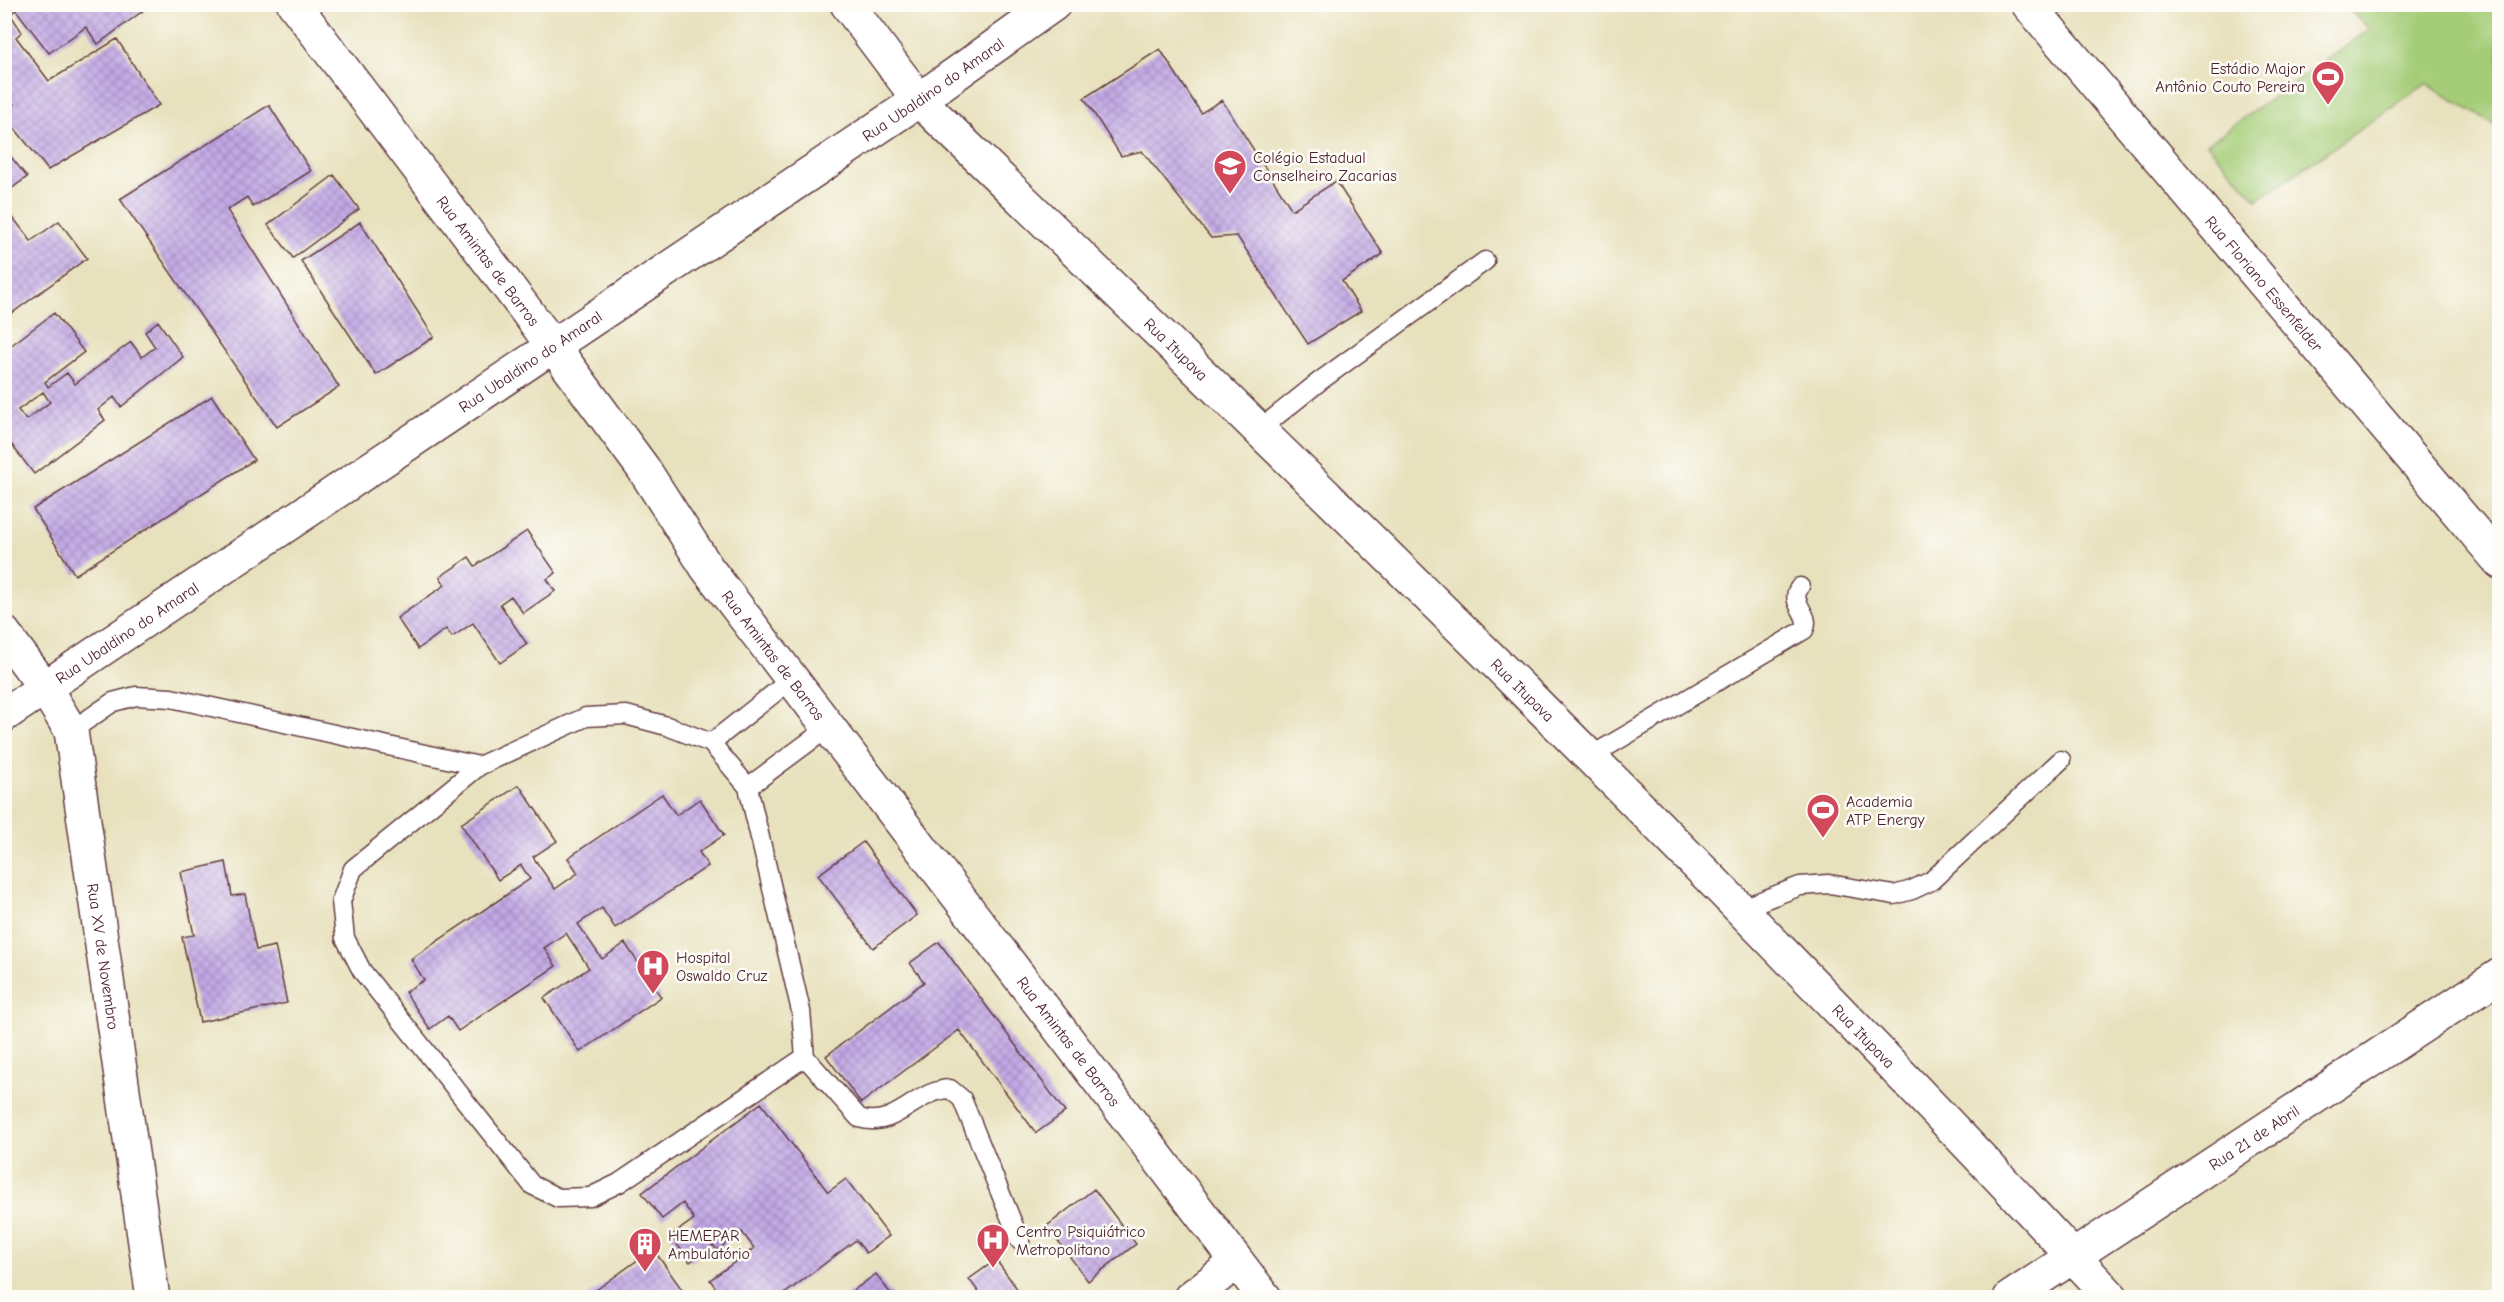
<svg xmlns="http://www.w3.org/2000/svg" width="2504" height="1302" font-family="'Comic Neue',sans-serif">
	<style>
		.grass { fill: #a5cd78; stroke: #787652; stroke-width: 1.5 }
		.building { fill: url(#building-cross-hatch); fill-rule: evenodd }
		.lines { fill: none; stroke-linecap: round; stroke-linejoin: round }
		.lane-casing { stroke: #623c41; stroke-width: 21 }
		.street-casing { stroke: #623c41; stroke-width: 36 }
		.secondary-casing { stroke: #623c41; stroke-width: 36 }
		.primary-casing { stroke: #623c41; stroke-width: 36 }
		.lane { stroke: #fff; stroke-width: 18 }
		.street { stroke: #fff; stroke-width: 33 }
		.secondary { stroke: #fff; stroke-width: 33 }
		.primary { stroke: #fff; stroke-width: 33 }
		.labels { text-anchor: middle; stroke-width: 5; stroke-linejoin: round; paint-order: stroke }
		.poi-label { font-size: 16px; fill: #4a1f2b; stroke: #fdfcf7; text-anchor: start }
		.street-label { font-size: 16px; fill: #4a1f2b; stroke: #fdfcf7 }
	</style>
	<defs>
		<pattern id="building-cross-hatch" width="8" height="8" patternUnits="userSpaceOnUse" patternTransform="scale(1.5)"><rect width="8" height="8" fill="#c2a9e6"/><path d="M0 0l8 8M0 8l8-8" fill="none" stroke="#a089bb"/></pattern>
	</defs>
	<rect width="100%" height="100%" fill="#fdfcf7"/>
	<filter id="ink" filterUnits="userSpaceOnUse"><feTurbulence type="fractalNoise" baseFrequency=".0167" numOctaves="2"/><feDisplacementMap in="SourceGraphic" scale="12" xChannelSelector="R" yChannelSelector="G"/><feConvolveMatrix kernelMatrix="1 2 1 2 8 2 1 2 1" color-interpolation-filters="sRGB"/></filter>
	<filter id="wash" filterUnits="userSpaceOnUse"><feTurbulence type="fractalNoise" baseFrequency=".008" numOctaves="4" result="noise"/><feDisplacementMap in="SourceGraphic" scale="24" xChannelSelector="R" yChannelSelector="G"/><feGaussianBlur stdDeviation="1.35" result="paint"/><feColorMatrix in="noise" values="0 0 0 0 0 0 0 0 0 0 0 0 0 0 0 0 0 1.4 0 .05"/><feComposite in="paint" operator="in"/></filter>
	<g filter="url(#wash)">
		<rect width="100%" height="100%" fill="#e8e1bd"/>
		<!-- grass -->
		<path class="grass" d="M2344 5H2499V127L2426 84 2257 200 2207 144 2370 29Z"/>
		<g id="blocks">
			<!-- building -->
			<path class="building" d="M4 4H152L98 44 86 27 49 53 16 10 10 14 22 32 16 37 49 81 117 39 159 105 48 170 4 115V111L14 104 4 90Z
				M1160 49 1201 113 1222 100 1292 210 1336 181 1383 254 1342 281 1361 311 1308 344 1237 236 1211 238 1142 151 1121 156 1084 98Z
				M269 105 311 171 253 207 247 197 227 210 339 387 277 427 120 199Z
				M4 148 27 177 4 194Z
				M334 175 359 209 293 258 268 225Z
				M4 206 31 241 59 221 87 258 4 319Z
				M360 222 434 337 376 375 301 261Z
				M54 313 84 352 45 382 48 387 67 373 75 384 131 342 142 357 155 347 145 332 158 321 183 357 121 407 114 397 98 410 105 420 34 474 5 436V350ZM43 392 50 402 26 420 18 410Z
				M212 396 254 460 75 575 33 509Z
				M527 531 556 573 547 579 555 591 523 613 511 596 500 604 527 644 500 663 473 623 452 637 446 629 418 649 397 618 445 585 440 577 469 557 475 566Z
				M519 785 557 841 533 857 555 889 578 873 568 858 662 794 676 815 700 799 724 835 699 852 708 866 615 928 602 908 578 924 602 959 625 943 661 997 580 1052 544 998 589 968 566 933 544 948 556 966 458 1031 448 1016 430 1029 405 992 424 980 411 959 530 879 521 865 498 880 461 824Z
				M863 842 917 915 873 948 818 875Z
				M226 862 232 896 245 894 256 950 275 946 287 1003 200 1022 182 937 194 935 181 872Z
				M939 942 1065 1112 1036 1133 959 1030 861 1103 826 1056 924 982 910 963Z
				M761 1103 828 1192 846 1179 889 1236 866 1253 856 1240 779 1298H723L710 1280 754 1248 742 1232 717 1250 713 1245 690 1262 671 1236 694 1219 683 1203 662 1219 642 1193Z
				M1094 1189 1136 1244 1088 1281 1047 1226Z
				M653 1249 688 1298H585Z
				M996 1260 1024 1298H983L969 1279Z
				M876 1274 894 1298H843Z"/>
		</g>
	</g>
	<g filter="url(#ink)">
		<use href="#blocks" fill-opacity="0" stroke="#623c41" stroke-width="1.5"/>
		<g class="lines">
			<!-- lane casing -->
			<g class="lane-casing">
				<path id="lane" d="M1260 429 1320 381 1485 261
					M71 731 113 702 136 696 171 698 479 766 586 717 626 715 667 726 711 743 748 787 801 1011 805 1057 859 1118C896 1130 915 1090 950 1089L962 1099 1020 1241
					M711 743 792 679
					M1591 756 1804 630C1813 614 1787 603 1800 587
					M479 766 353 869 341 901 345 938 362 971 532 1185 558 1198 590 1197 619 1183 805 1057
					M748 787 829 727
					M1740 909 1800 886 1829 884 1894 895 1912 890 1931 881 2061 760"/>
			</g>
			<!-- street casing -->
			<g class="street-casing">
				<g id="street">
					<path id="s1" d="M2028 4 2500 562"/>
					<path d="M1190 1298 1237 1262"/>
					<path id="s2" d="M2010 1298 2500 975"/>
				</g>
			</g>
			<!-- secondary casing -->
			<g class="secondary-casing">
				<g id="secondary">
					<path id="s3" d="M919 100C1324 491 1728 884 2112 1298"/>
					<path id="s4" d="M553 346 643 468 707 568 1265 1298"/>
					<path d="M4 633 45 688"/>
				</g>
			</g>
			<!-- primary casing -->
			<g class="primary-casing">
				<g id="primary">
					<path id="s5" d="M294 4 553 346"/>
					<path d="M847 4 919 100"/>
					<path id="s6" d="M45 688 71 731 153 1298"/>
					<path id="s7" d="M4 715 919 100 1054 4"/>
				</g>
			</g>
			<!-- lane -->
			<use href="#lane" class="lane"/>
			<!-- street -->
			<use href="#street" class="street"/>
			<!-- secondary -->
			<use href="#secondary" class="secondary"/>
			<!-- primary -->
			<use href="#primary" class="primary"/>
		</g>
	</g>
	<!-- icons -->
	<defs>
		<g id="stadium-pin" transform="scale(1.725)"><path d="M0 17L-7.5 6A9.5 9.5 0 1 1 7.5 6Z" fill="#d1495b" stroke="#fdfcf7"/><path d="M0-5a6.5 5 0 1 0 0 10a6.5 5 0 1 0 0-10ZM-3.5-1.8h7v3.6h-7Z" fill="#fff"/></g>
		<g id="school-pin" transform="scale(1.725)"><path d="M0 17L-7.5 6A9.5 9.5 0 1 1 7.5 6Z" fill="#d1495b" stroke="#fdfcf7"/><path d="M0-5L7-2L0 1L-7-2ZM-4 1L0 2.5L4 1V4Q0 6-4 4Z" fill="#fff"/></g>
		<g id="hospital-pin" transform="scale(1.725)"><path d="M0 17L-7.5 6A9.5 9.5 0 1 1 7.5 6Z" fill="#d1495b" stroke="#fdfcf7"/><path d="M-5-5h3v3.5h4V-5h3V5h-3V1.5h-4V5h-3Z" fill="#fff"/></g>
		<g id="building-pin" transform="scale(1.725)"><path d="M0 17L-7.5 6A9.5 9.5 0 1 1 7.5 6Z" fill="#d1495b" stroke="#fdfcf7"/><path d="M-4-6H4V6H1V3H-1V6H-4ZM-2.5-4.3h1.7v1.8h-1.7ZM.8-4.3h1.7v1.8H.8ZM-2.5-1h1.7V.8h-1.7ZM.8-1h1.7V.8H.8Z" fill="#fff"/></g>
	</defs>
	<g fill-rule="evenodd">
		<use href="#stadium-pin" x="2328" y="77"/>
		<use href="#school-pin" x="1230" y="166"/>
		<use href="#stadium-pin" x="1823" y="810"/>
		<use href="#hospital-pin" x="653" y="966"/>
		<use href="#hospital-pin" x="993" y="1240"/>
		<use href="#building-pin" x="645" y="1244"/>
	</g>
	<g class="labels">
		<!-- poi labels -->
		<g class="poi-label">
			<text x="2305" y="74" text-anchor="end">Estádio Major<tspan x="2305" dy="18">Antônio Couto Pereira</tspan></text>
			<text x="1253" y="163">Colégio Estadual<tspan x="1253" dy="18">Conselheiro Zacarias</tspan></text>
			<text x="1846" y="807">Academia<tspan x="1846" dy="18">ATP Energy</tspan></text>
			<text x="676" y="963">Hospital<tspan x="676" dy="18">Oswaldo Cruz</tspan></text>
			<text x="1016" y="1237">Centro Psiquiátrico<tspan x="1016" dy="18">Metropolitano</tspan></text>
			<text x="668" y="1241">HEMEPAR<tspan x="668" dy="18">Ambulatório</tspan></text>
		</g>
		<!-- street labels -->
		<g class="street-label">
			<text dy="6" stroke="none"><textPath href="#s7" startOffset="1120">Rua Ubaldino do Amaral</textPath></text>
			<text dy="6" stroke="none"><textPath href="#s5" startOffset="322">Rua Amintas de Barros</textPath></text>
			<text dy="6" stroke="none"><textPath href="#s1" startOffset="366">Rua Floriano Essenfelder</textPath></text>
			<text dy="6" stroke="none"><textPath href="#s3" startOffset="358">Rua Itupava</textPath></text>
			<text dy="6" stroke="none"><textPath href="#s7" startOffset="634">Rua Ubaldino do Amaral</textPath></text>
			<text dy="6" stroke="none"><textPath href="#s7" startOffset="148">Rua Ubaldino do Amaral</textPath></text>
			<text dy="6" stroke="none"><textPath href="#s4" startOffset="380">Rua Amintas de Barros</textPath></text>
			<text dy="6" stroke="none"><textPath href="#s3" startOffset="844">Rua Itupava</textPath></text>
			<text dy="6" stroke="none"><textPath href="#s6" startOffset="278">Rua XV de Novembro</textPath></text>
			<text dy="6" stroke="none"><textPath href="#s3" startOffset="1330">Rua Itupava</textPath></text>
			<text dy="6" stroke="none"><textPath href="#s4" startOffset="866">Rua Amintas de Barros</textPath></text>
			<text dy="6" stroke="none"><textPath href="#s2" startOffset="292">Rua 21 de Abril</textPath></text>
		</g>
	</g>
	<!-- margin -->
	<rect width="2504" height="1302" fill="none" stroke="#fdfcf7" stroke-width="24"/>
</svg>
